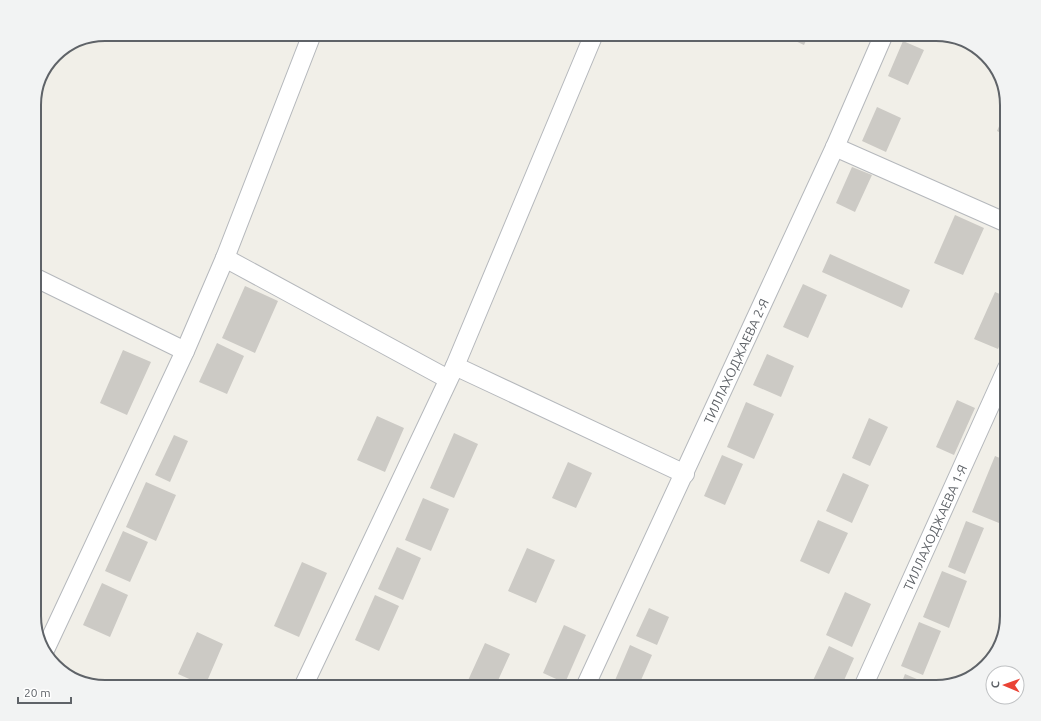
<svg xmlns="http://www.w3.org/2000/svg" width="1041" height="721" font-family="Ubuntu,sans-serif">
	<style>
		.building { fill: #cccac5 }
		.lines { fill: none; stroke-linecap: round; stroke-linejoin: round }
		.minor-casing { stroke: #b5b8bc; stroke-width: 20 }
		.minor { stroke: #fff; stroke-width: 18 }
		.labels { text-anchor: middle; stroke-width: 3; stroke-linejoin: round; paint-order: stroke }
		.street-label { font-size: 13px; fill: #5f6368; stroke: #fff }
		.rim { fill: none; stroke: #5f6368; stroke-width: 2 }
	</style>
	<rect width="100%" height="100%" fill="#f1efe8"/>
	<!-- building -->
	<path class="building" d="M780 34H809L804 45Z
		M903 41 924 50 908 85 888 76Z
		M877 107 901 118 886 152 862 141Z
		M1006 110 1007 111V136L997 131Z
		M852 167 872 175 855 212 836 203Z
		M955 215 984 228 963 275 934 263Z
		M830 254 910 290 902 308 822 272Z
		M803 284 827 295 808 338 783 327Z
		M245 286 278 301 255 353 222 338Z
		M995 292 1007 297V330L998 349 974 339Z
		M217 343 244 356 227 394 199 382Z
		M123 350 151 362 127 415 100 403Z
		M767 354 794 366 781 397 753 385Z
		M957 400 975 408 954 455 936 447Z
		M746 402 774 414 754 459 727 447Z
		M377 416 404 428 385 472 357 460Z
		M869 418 888 427 870 466 852 458Z
		M454 433 478 444 454 498 430 488Z
		M174 435 188 441 170 482 155 475Z
		M722 455 743 464 725 505 704 496Z
		M995 456 1007 461V504L999 523 972 512Z
		M568 462 592 473 576 508 552 498Z
		M843 473 869 485 852 523 826 511Z
		M146 482 176 495 156 541 126 527Z
		M423 498 449 509 431 551 405 540Z
		M818 520 848 533 829 574 800 561Z
		M966 521 984 528 965 574 948 567Z
		M123 531 148 542 130 582 105 571Z
		M397 547 421 558 403 600 378 589Z
		M527 548 555 560 536 603 508 591Z
		M302 562 327 573 299 637 274 626Z
		M942 571 967 581 949 628 923 617Z
		M102 583 128 595 110 637 83 625Z
		M845 592 871 604 852 647 826 635Z
		M375 595 399 606 379 651 355 640Z
		M649 608 669 617 657 645 636 636Z
		M919 622 941 631 923 675 901 666Z
		M564 625 586 635 565 683 543 673Z
		M197 632 223 644 205 686 178 674Z
		M485 643 510 654 495 687H465Z
		M630 645 652 655 638 687H618L613 685Z
		M829 646 854 658 841 687H810Z
		M905 674 931 685 930 687H900Z"/>
	<g class="lines">
		<!-- minor casing -->
		<g class="minor-casing">
			<g id="minor">
				<path d="M835 147 1007 223"/>
				<path d="M225 258 448 379"/>
				<path d="M34 277 185 351"/>
				<path d="M455 366 685 474"/>
				<path d="M44 652 185 351 225 258 312 34"/>
				<path d="M303 687 455 366 594 34"/>
				<path id="s1" d="M585 687 835 147 884 34"/>
				<path id="s2" d="M863 687 1007 368"/>
			</g>
		</g>
		<!-- minor -->
		<use href="#minor" class="minor"/>
	</g>
	<g class="labels">
		<!-- street labels -->
		<g class="street-label">
			<text dy="5" stroke="none"><textPath href="#s1" startOffset="359">ТИЛЛАХОДЖАЕВА 2-Я</textPath></text>
			<text dy="5" stroke="none"><textPath href="#s2" startOffset="175">ТИЛЛАХОДЖАЕВА 1-Я</textPath></text>
		</g>
	</g>
	<!-- crop -->
	<path d="M0 0H1041V721H0ZM105 41H936A64 64 0 0 1 1000 105V616A64 64 0 0 1 936 680H105A64 64 0 0 1 41 616V105A64 64 0 0 1 105 41Z" fill="#f2f3f3" fill-rule="evenodd"/>
	<path class="rim" d="M105 41H936A64 64 0 0 1 1000 105V616A64 64 0 0 1 936 680H105A64 64 0 0 1 41 616V105A64 64 0 0 1 105 41Z"/>
	<!-- north arrow -->
	<g transform="translate(1005 685) rotate(272)"><circle r="19" fill="#ffffff" stroke="#bfc1c3"/>
	<path d="M0-3L7 15L0 10L-7 15Z" fill="#ea4335"/>
	<text y="-6" font-size="11" font-weight="bold" text-anchor="middle" fill="#5f6368">С</text>
	</g>
	<!-- scale -->
	<path d="M18 697v6h53v-6" fill="none" stroke="#5f6368" stroke-width="2"/>
	<text x="24" y="697" font-size="12" fill="#5f6368" stroke="#ffffff" stroke-width="3" paint-order="stroke">20 m</text>
</svg>
